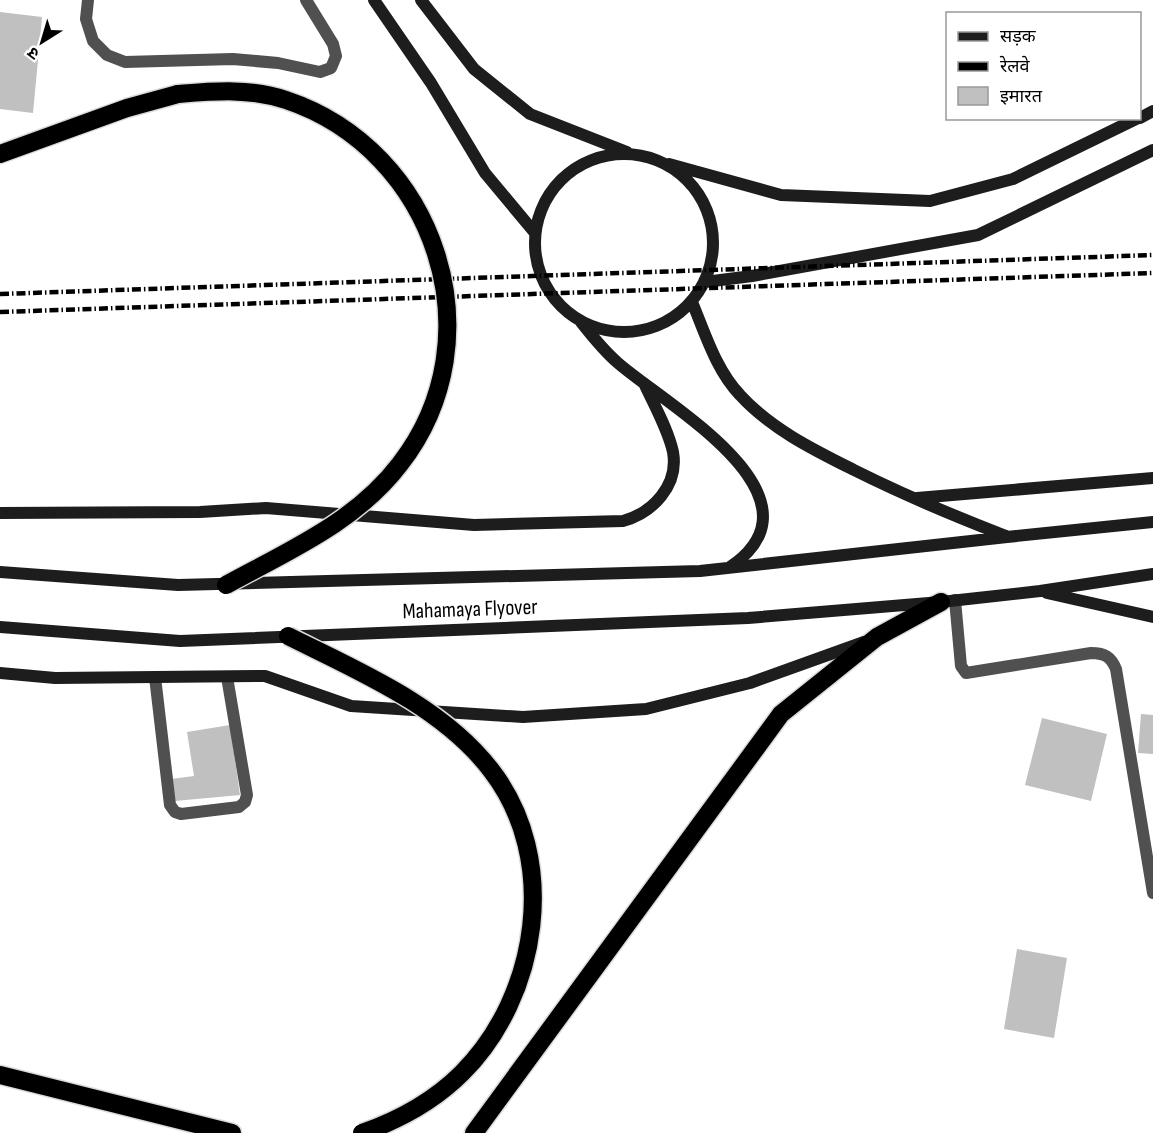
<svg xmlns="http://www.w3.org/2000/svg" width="1153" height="1133" font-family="'Sofia Sans Condensed','Noto Sans Devanagari',sans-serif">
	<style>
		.building { fill: #c0c0c0 }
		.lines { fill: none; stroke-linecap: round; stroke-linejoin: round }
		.highway-casing { stroke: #dbdbdb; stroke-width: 21 }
		.lane { stroke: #505050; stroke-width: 12 }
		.secondary { stroke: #1d1d1d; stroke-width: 12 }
		.highway { stroke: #000; stroke-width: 18 }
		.rail { stroke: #000; stroke-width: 4.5; stroke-dasharray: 9 3 1.5 3; stroke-linecap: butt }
		.highway-bridge-casing { stroke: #dbdbdb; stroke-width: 21; stroke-linecap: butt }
		.highway-bridge { stroke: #000; stroke-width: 18 }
		.labels { text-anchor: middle; stroke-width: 5; stroke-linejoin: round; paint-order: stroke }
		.street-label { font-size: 22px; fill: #000; stroke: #fff }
	</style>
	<rect width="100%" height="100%" fill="#fff"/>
	<!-- building -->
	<path class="building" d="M0 12 42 17 33 113 0 109Z
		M1141 714 1153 715V754L1138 753Z
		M1042 718 1107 734 1091 801 1025 785Z
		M230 725 240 795 175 801 171 779 194 776 187 732Z
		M1017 949 1067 958 1054 1038 1004 1029Z"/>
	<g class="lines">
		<!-- highway casing -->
		<g class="highway-casing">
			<path id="highway" d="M0 154 127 108 178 94
				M0 1075 232 1133
				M474 1133 781 714 877 637 941 602"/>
		</g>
		<!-- lane -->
		<path class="lane" d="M88 0 86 19 93 41 107 55 125 62 233 59 278 63 320 72 331 68 336 56 333 44 306 0
			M955 600 961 666 966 673 1091 653C1105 653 1111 657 1116 669L1153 893
			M155 677 170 805 175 812 181 814 239 807 245 802 247 795 227 677"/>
		<!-- secondary -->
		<path class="secondary" d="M374 0 431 83 485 173 535 233
			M421 0 474 69 530 114 627 152
			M1140 118 1153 111
			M535 243a89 89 0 1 1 178 0a89 89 0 1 1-178 0Z
			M669 164 781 195 930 201 1013 179 1138 118
			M705 282 752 276 978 235 1153 150
			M692 302C705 333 716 370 740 395 771 429 814 450 854 470 904 495 954 516 1006 536
			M581 322C592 336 604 351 618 363 666 405 833 497 730 567
			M917 498 1153 478
			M0 513 200 512 266 508 474 525 623 521C652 513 679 486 673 452 668 429 654 405 644 383
			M0 572 178 585 700 571 1007 537 1153 522
			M1047 593 1153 617
			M0 627 180 641 748 618 941 602 1040 591 1153 574
			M0 673 55 678 265 676 351 706 523 717 646 709 750 683 864 642"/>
		<!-- highway -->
		<use href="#highway" class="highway"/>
		<!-- rail -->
		<path class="rail" d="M0 294 1153 255
			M0 312 1153 273"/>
		<!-- highway-bridge casing -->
		<g class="highway-bridge-casing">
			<path id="highway-bridge" d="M178 94C216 91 249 88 286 100 436 150 498 338 400 464 356 522 288 551 226 585
				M288 636C358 671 442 706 491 770 560 859 539 996 462 1073 433 1102 399 1120 362 1133"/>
		</g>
		<!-- highway-bridge -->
		<use href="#highway-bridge" class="highway-bridge"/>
	</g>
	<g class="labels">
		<!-- street labels -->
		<g class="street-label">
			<text transform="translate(470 608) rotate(-2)" y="8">Mahamaya Flyover</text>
		</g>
	</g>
	<!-- legend -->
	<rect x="946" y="12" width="195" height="108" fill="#ffffff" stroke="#999999" stroke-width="1.5"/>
	<rect x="958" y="32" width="30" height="9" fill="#1d1d1d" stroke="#999999" stroke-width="1.5"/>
	<text x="1000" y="42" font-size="18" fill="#000000">सड़क</text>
	<rect x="958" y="62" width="30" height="9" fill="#000000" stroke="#999999" stroke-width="1.5"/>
	<text x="1000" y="72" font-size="18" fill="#000000">रेलवे</text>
	<rect x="958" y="87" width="30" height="18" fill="#c0c0c0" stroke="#999999" stroke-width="1.5"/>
	<text x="1000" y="102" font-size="18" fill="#000000">इमारत</text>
	<!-- north arrow -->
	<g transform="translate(42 42) rotate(217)" stroke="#ffffff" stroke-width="4.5" paint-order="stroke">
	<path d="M0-4.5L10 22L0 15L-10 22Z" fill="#000000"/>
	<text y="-9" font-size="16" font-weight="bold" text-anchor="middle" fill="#000000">उ</text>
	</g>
</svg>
